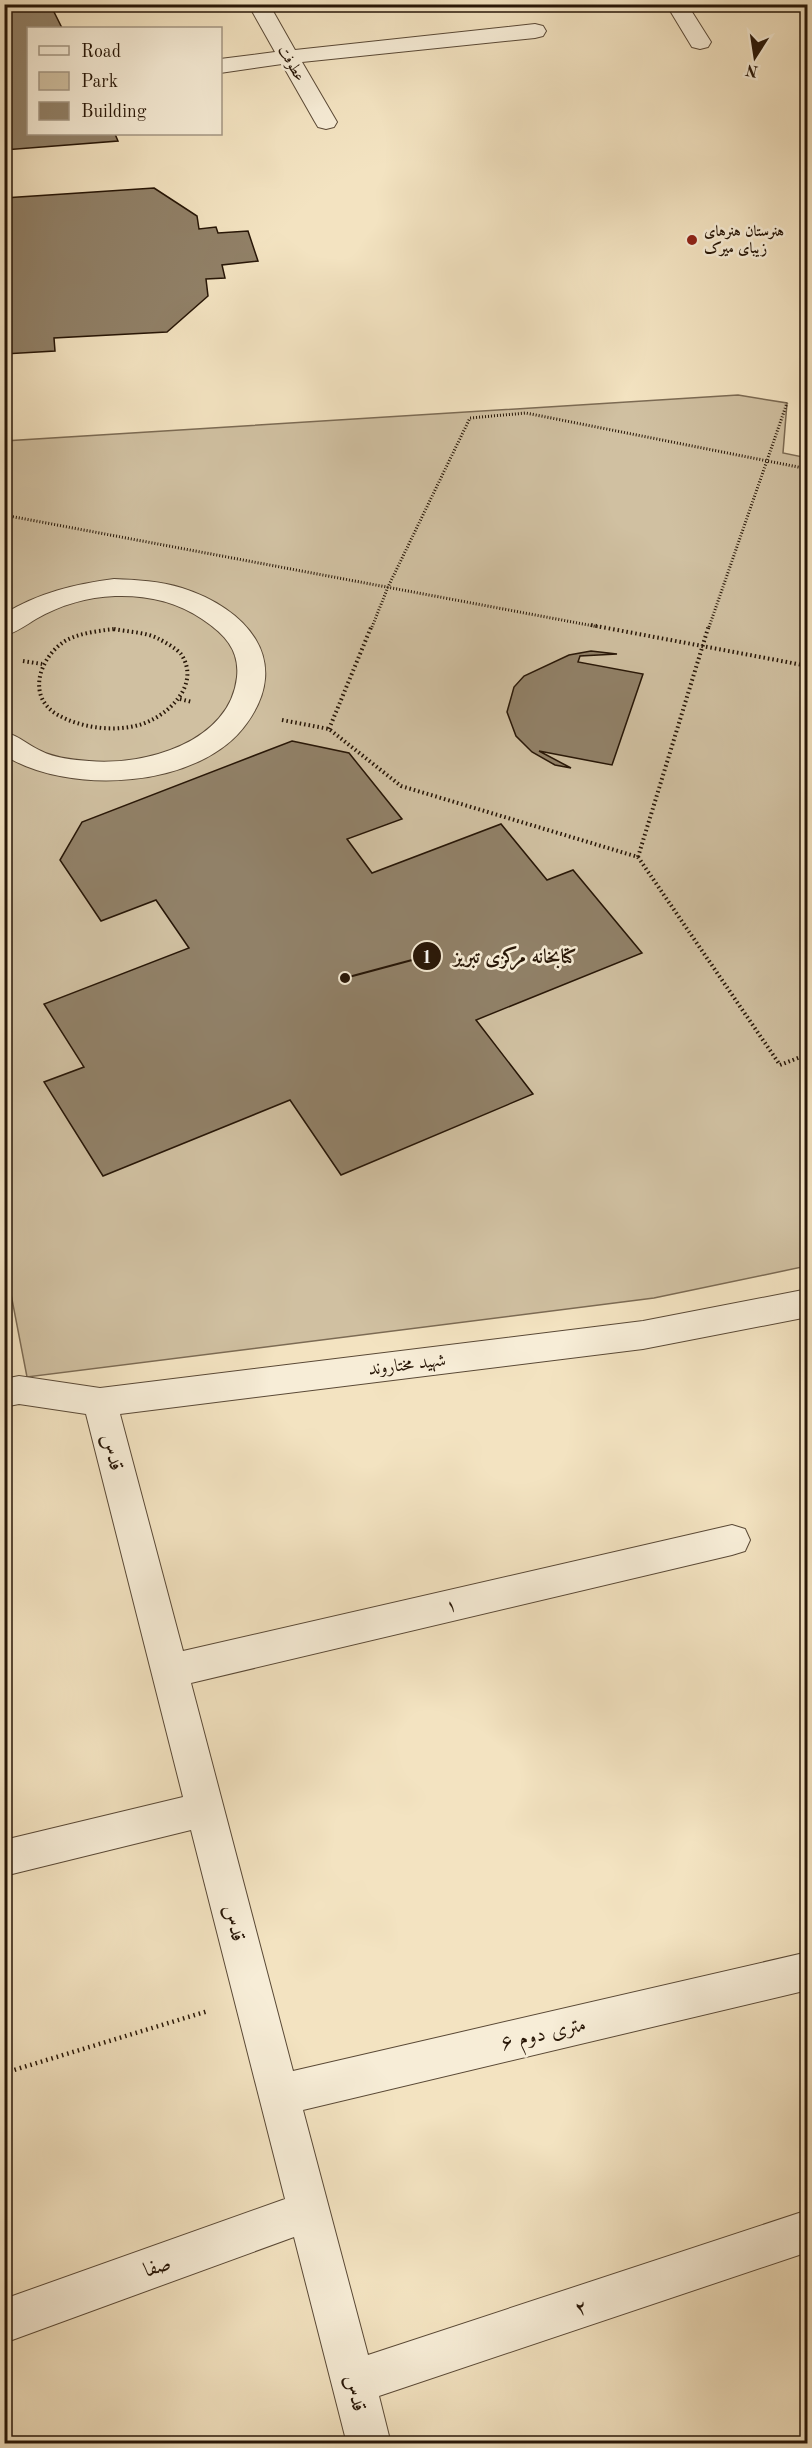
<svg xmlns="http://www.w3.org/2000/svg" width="812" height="2448" font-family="'Old Standard TT',Amiri,serif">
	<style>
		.green { fill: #d0c0a1; stroke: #7c6b54; stroke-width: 1.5 }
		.building { fill: #918168; stroke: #271607; stroke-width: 1.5 }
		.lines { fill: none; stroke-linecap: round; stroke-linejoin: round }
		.minor-casing { stroke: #5a4936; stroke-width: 2 }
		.path-far2 { stroke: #271607; stroke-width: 3; stroke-dasharray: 1 2; stroke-linecap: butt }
		.path-far1 { stroke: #271607; stroke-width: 4; stroke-dasharray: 1.5 3; stroke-linecap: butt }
		.path { stroke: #271607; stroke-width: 4.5; stroke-dasharray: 1.5 4; stroke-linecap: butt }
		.minor { fill: #f7edd7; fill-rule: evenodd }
		.poi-dot { fill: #8f2418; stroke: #f7edd7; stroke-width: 2 }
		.labels { text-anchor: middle; stroke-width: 5; stroke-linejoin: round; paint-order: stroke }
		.far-street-label { font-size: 15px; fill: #271607; stroke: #f7edd7 }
		.far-poi-label { font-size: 15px; font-weight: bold; fill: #271607; stroke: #f7edd7; text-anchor: start }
		.street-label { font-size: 18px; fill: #271607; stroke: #f7edd7 }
		.near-street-label { font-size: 21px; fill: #271607; stroke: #f7edd7 }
		.leader { fill: none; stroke: #271607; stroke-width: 2 }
		.callout-dot { fill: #271607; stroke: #f7edd7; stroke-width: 2 }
		.mark-label { font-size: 18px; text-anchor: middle; font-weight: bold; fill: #fff }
		.callout-label { font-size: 20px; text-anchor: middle; font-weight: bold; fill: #271607; stroke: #f7edd7; stroke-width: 5; stroke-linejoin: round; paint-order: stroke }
	</style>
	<rect width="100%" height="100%" fill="#f3e3c1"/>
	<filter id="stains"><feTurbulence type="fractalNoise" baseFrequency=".00333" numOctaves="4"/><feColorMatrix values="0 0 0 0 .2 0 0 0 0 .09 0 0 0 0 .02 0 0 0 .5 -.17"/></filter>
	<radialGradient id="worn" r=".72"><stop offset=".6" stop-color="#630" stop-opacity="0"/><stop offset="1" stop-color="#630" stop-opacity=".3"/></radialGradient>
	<!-- green -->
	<path class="green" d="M738 395 787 403 783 453 808 458 807 1266 654 1298 27 1377 4 1258V441Z"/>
	<!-- building -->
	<path class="building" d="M4 4H50L62 28H28V134H115L118 141 4 150Z
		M154 188 197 216 199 229 216 227 218 233 248 231 258 261 222 265 225 278 206 279 208 296 167 332 54 338 55 351 4 354V198Z
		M591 651 617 654 580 656 578 662 643 674 612 765 539 751 571 768 555 765 532 752 516 736 507 712 514 687 524 676 569 655Z
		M292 741 349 753 402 819 347 839 372 873 501 824 547 880 573 870 642 953 476 1020 533 1094 341 1175 290 1100 103 1176 44 1082 84 1067 44 1004 189 948 156 900 101 921 60 860 82 822Z"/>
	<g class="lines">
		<!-- minor casing -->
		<g class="minor-casing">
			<path id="minor" d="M248 4H269L295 50 535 24 543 26 546 31 543 36 535 38 302 62 337 122 334 127 326 129 318 127 315 122 282 64 220 73V59L275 52Z
				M666 4H687L711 42 708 47 700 49 692 47Z
				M114 579C137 580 160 581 182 588 245 608 293 659 247 723 201 789 68 796 4 755V732C18 735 28 745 41 751 55 758 73 760 89 761 146 766 230 742 237 677 240 649 223 633 202 619 176 601 146 595 115 596 88 597 60 605 36 619 26 625 17 632 4 636V614C38 593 75 584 114 579Z
				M808 1289V1317L643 1349 120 1414 183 1651 732 1525 745 1529 750 1540 745 1551 732 1555 191 1683 293 2071 808 1952V1990L303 2110 368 2355 808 2210V2252L379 2396 391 2444H347L294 2237 4 2343V2299L285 2199 191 1830 4 1876V1840L183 1797 86 1414 19 1404 4 1407V1379L19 1376 100 1388 643 1321Z"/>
		</g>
		<!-- path-far2 -->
		<path class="path-far2" d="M4 515 599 627
			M372 627 388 587 470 418 526 413 808 469
			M709 627 787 403"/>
		<!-- path-far1 -->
		<path class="path-far1" d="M591 625 808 666
			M114 629C128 632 146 632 159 639 165 642 177 649 181 654 202 685 167 717 139 725 114 732 81 728 58 715 26 697 39 658 65 641 79 633 98 631 114 629Z
			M23 661 42 664
			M180 699 192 702
			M282 720 329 729 401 786 638 857 780 1065 808 1054
			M329 729 372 625
			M638 857 709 625"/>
		<!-- path -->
		<path class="path" d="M4 2073 208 2011"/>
		<!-- minor -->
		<use href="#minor" class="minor"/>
	</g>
	<!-- markers -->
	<circle class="poi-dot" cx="692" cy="240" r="6"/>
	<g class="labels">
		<!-- far-street labels -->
		<g class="far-street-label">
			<text transform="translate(292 63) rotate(60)" y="5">عطوفت</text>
		</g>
		<!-- far-poi labels -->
		<g class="far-poi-label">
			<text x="704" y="236">هنرستان هنرهای<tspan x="704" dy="17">زیبای میرک</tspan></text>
		</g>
		<!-- street labels -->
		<g class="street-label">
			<text transform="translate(407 1364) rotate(-7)" y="6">شهید مختاروند</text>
			<text transform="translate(451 1605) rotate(-13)" y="6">۱</text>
		</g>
		<!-- near-street labels -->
		<g class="near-street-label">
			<text transform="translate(113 1452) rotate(75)" y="7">قدس</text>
			<text transform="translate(235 1923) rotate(76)" y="7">قدس</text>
			<text transform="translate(543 2033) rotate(-13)" y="7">۶ متری دوم</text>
			<text transform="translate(157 2266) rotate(-20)" y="7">صفا</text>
			<text transform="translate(581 2307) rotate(-18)" y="7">۲</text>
			<text transform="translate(356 2393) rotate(76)" y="7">قدس</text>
		</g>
	</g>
	<!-- callouts -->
	<path class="leader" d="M345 978L427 956"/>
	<g class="callout-dot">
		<circle cx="345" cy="978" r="6"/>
		<circle cx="427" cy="956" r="15"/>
	</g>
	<g class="mark-label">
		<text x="427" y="963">1</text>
	</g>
	<g class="callout-label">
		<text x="515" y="963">کتابخانه مرکزى تبریز</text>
	</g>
	<!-- margin -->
	<rect width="812" height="2448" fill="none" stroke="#f3e3c1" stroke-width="24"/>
	<rect x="6" y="6" width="800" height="2436" fill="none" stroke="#271607" stroke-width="3"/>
	<rect x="12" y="12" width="788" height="2424" fill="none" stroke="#271607" stroke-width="1.5"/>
	<!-- legend -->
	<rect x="27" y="27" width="195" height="108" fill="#f7edd7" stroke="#a49784" stroke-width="1.5"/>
	<rect x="39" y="46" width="30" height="9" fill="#f7edd7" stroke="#a49784" stroke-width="1.5"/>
	<text x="81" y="57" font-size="18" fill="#271607">Road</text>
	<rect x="39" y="72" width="30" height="18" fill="#d0c0a1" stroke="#a49784" stroke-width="1.5"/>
	<text x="81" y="87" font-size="18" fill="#271607">Park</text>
	<rect x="39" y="102" width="30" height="18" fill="#918168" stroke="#a49784" stroke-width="1.5"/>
	<text x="81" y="117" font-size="18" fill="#271607">Building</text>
	<!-- north arrow -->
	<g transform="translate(755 57) rotate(192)" stroke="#f7edd7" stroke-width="4.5" paint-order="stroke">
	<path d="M0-4.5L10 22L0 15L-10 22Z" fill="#271607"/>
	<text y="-9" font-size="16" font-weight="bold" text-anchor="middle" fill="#271607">N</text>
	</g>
	<rect width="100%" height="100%" filter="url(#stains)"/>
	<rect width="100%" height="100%" fill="url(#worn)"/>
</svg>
